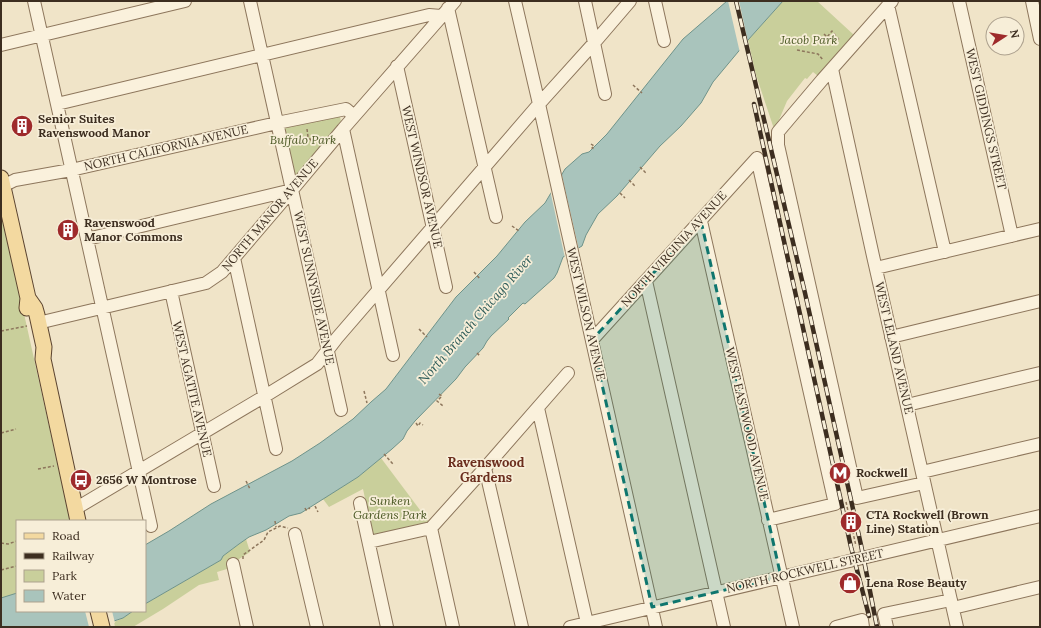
<svg xmlns="http://www.w3.org/2000/svg" width="1041" height="628" font-family="Lora,serif">
	<style>
		.green { fill: #c9cf9b }
		.water { fill: #a9c4bc; stroke: #6f938a }
		.pier { fill: #f0e4c8 }
		.lines { fill: none; stroke-linecap: round; stroke-linejoin: round }
		.minor-casing { stroke: #8d765c; stroke-width: 14 }
		.major-casing { stroke: #5b4430; stroke-width: 17 }
		.path { stroke: #8d765c; stroke-width: 1.5; stroke-dasharray: 3 2; stroke-linecap: butt }
		.minor { stroke: #faf1dc; stroke-width: 12 }
		.major { stroke: #f3d9a0; stroke-width: 15 }
		.rail-casing { stroke: #3d2e20; stroke-width: 4.5 }
		.rail { stroke: #f7eed8; stroke-width: 3; stroke-dasharray: 9; stroke-linecap: butt }
		.marked { fill: #0f766e; fill-opacity: 0.2; stroke: #0f766e; stroke-width: 3; stroke-dasharray: 8 5; stroke-linejoin: round }
		.labels { text-anchor: middle; stroke-width: 3.5; stroke-linejoin: round; paint-order: stroke }
		.park-label { font-size: 12px; font-style: italic; fill: #4d5a26; stroke: #f7eed8 }
		.poi-label { font-size: 12px; font-weight: bold; fill: #3d2e20; stroke: #f7eed8; text-anchor: start }
		.street-label { font-size: 12px; fill: #3d2e20; stroke: #f7eed8 }
		.water-label { font-size: 13px; font-style: italic; fill: #2f5d5a; stroke: #f7eed8 }
		.neighbourhood-label { font-size: 13px; font-weight: bold; fill: #6b2e1e; stroke: #f7eed8 }
	</style>
	<rect width="100%" height="100%" fill="#f0e4c8"/>
	<!-- green -->
	<path class="green" d="M783 1H817L854 35 818 76 813 72 807 79 805 78 787 101 779 120 774 129 756 75 748 40Z
		M336 116 340 117 341 121 295 178 283 132 285 128 289 125Z
		M1 210 70 521H17V593L1 598Z
		M381 458 429 522 373 536 363 489 329 507 323 499 358 477Z
		M246 539 250 552 236 561 237 566 217 572 219 580 199 585 163 609 133 627H115L114 622 123 618 133 611H145V604L221 560 223 556Z"/>
	<!-- water -->
	<path class="water" d="M727 1H783L748 40 713 82 701 103 681 126 660 146 617 196 598 214 586 235 582 246 563 257 557 273 554 278 525 304 523 303 508 318 509 319 491 336 487 341 483 348 465 367 456 379 415 421 407 431 403 439 392 449 358 477 301 513 289 516 266 530 249 537 239 544 223 556 221 560 145 604V545L169 531 211 504 292 461 320 443 353 419 371 402 386 389 456 297 497 256 525 222 545 203 565 169 582 154 589 152 607 134 683 39Z
		M17 593V611H133L123 618 96 627H1V598Z"/>
	<!-- pier -->
	<path class="pier" d="M728 1H739L748 42 740 53Z
		M561 171 579 250 565 258 550 190Z
		M85 611H112L115 623 103 627H89Z"/>
	<g class="lines">
		<!-- minor casing -->
		<g class="minor-casing">
			<path id="minor" d="M34 1 151 526
				M250 1 341 410
				M515 1 539 104 656 627
				M585 1 605 94
				M655 1 664 41
				M892 1 822 80 778 132V145L857 498 924 483
				M959 1 1012 236
				M1032 1 1040 39
				M888 5 945 252
				M448 8 496 217
				M1 45 185 1
				M397 66 446 287
				M832 69 873 256 957 627
				M57 104 429 15 441 16
				M343 129 393 355
				M757 158 835 504 768 520
				M1 187 15 180 71 170 277 123 346 109 354 116
				M701 221 793 627
				M87 239 292 190
				M234 258 276 449
				M876 268 1040 229
				M646 281 724 627
				M171 291 214 486
				M38 323 206 283 222 272 292 190 343 129 455 1
				M891 337 1040 301
				M592 340 757 158
				M907 405 1040 373
				M538 408 587 623
				M485 468 522 627
				M922 472 1040 444
				M360 503 387 627
				M75 509 265 396 317 364 337 338 539 104 594 43 630 1
				M431 528 453 627
				M295 534 317 627
				M369 542 431 528 485 468 568 373
				M233 564 247 627
				M953 608 1040 587
				M570 627 1040 516
				M836 627 862 620 863 627
				M887 627 884 614 951 600"/>
		</g>
		<!-- major casing -->
		<g class="major-casing">
			<path id="major" d="M1 178 28 298 27 308
				M28 298 35 308 37 315 44 347 43 359 78 521
				M98 611 102 627"/>
		</g>
		<!-- path -->
		<path class="path" d="M824 34 827 37 832 31 840 41
			M797 50 818 54 823 60
			M633 85 642 93
			M307 129 308 137 315 144
			M591 144 594 146 592 148 595 149
			M640 167 646 173
			M629 180 635 186
			M620 193 625 198
			M512 226 519 231
			M474 272 480 279
			M419 329 427 337
			M1 331 27 326
			M477 353 480 356
			M364 391 367 403
			M439 394 442 396 437 401 443 406
			M416 423 418 426 420 423 423 425
			M1 433 16 429
			M384 454 393 464
			M38 469 54 466
			M246 481 250 489
			M846 502 856 546
			M315 506 318 512
			M305 508 306 510 310 508
			M275 521 276 527
			M1 543 8 544 17 541
			M243 559V555L264 540 268 532 280 526 288 528
			M1 570 17 566"/>
		<!-- minor -->
		<use href="#minor" class="minor"/>
		<!-- major -->
		<use href="#major" class="major"/>
		<!-- rail casing -->
		<g class="rail-casing">
			<path id="rail" d="M736 1 805 293 861 545 877 627
				M754 104 851 547 869 616"/>
		</g>
		<!-- rail -->
		<use href="#rail" class="rail"/>
	</g>
	<!-- marked area -->
	<path class="marked" d="M701 221 781 577 652 607 592 340Z"/>
	<!-- icons -->
	<defs>
		<g id="building-disc" transform="scale(1.15)"><circle r="9.5" fill="#9e2a2b" stroke="#f7eed8"/><path d="M-4-6H4V6H1V3H-1V6H-4ZM-2.5-4.3h1.7v1.8h-1.7ZM.8-4.3h1.7v1.8H.8ZM-2.5-1h1.7V.8h-1.7ZM.8-1h1.7V.8H.8Z" fill="#fff"/></g>
		<g id="metro-disc" transform="scale(1.15)"><circle r="9.5" fill="#9e2a2b" stroke="#f7eed8"/><path d="M-5.5 5V-5H-3L0 0L3-5H5.5V5H3V-.5L0 4L-3-.5V5Z" fill="#fff"/></g>
		<g id="bus-disc" transform="scale(1.15)"><circle r="9.5" fill="#9e2a2b" stroke="#f7eed8"/><path d="M-5-6H5V4H4V6H2V4H-2V6H-4V4H-5ZM-3.5-4V0h7V-4ZM-3.5 1.2v1.5H-2V1.2ZM2 1.2v1.5H3.5V1.2Z" fill="#fff"/></g>
		<g id="shop-disc" transform="scale(1.15)"><circle r="9.5" fill="#9e2a2b" stroke="#f7eed8"/><path d="M-5-2.5h2.3a2.7 3.5 0 0 1 5.4 0H5L5.5 6h-11ZM-1.5-2.5h3a1.5 2.3 0 0 0-3 0Z" fill="#fff"/></g>
	</defs>
	<g fill-rule="evenodd">
		<use href="#building-disc" x="22" y="126"/>
		<use href="#building-disc" x="68" y="230"/>
		<use href="#metro-disc" x="840" y="473"/>
		<use href="#bus-disc" x="81" y="480"/>
		<use href="#building-disc" x="851" y="522"/>
		<use href="#shop-disc" x="850" y="583"/>
	</g>
	<g class="labels">
		<!-- park labels -->
		<g class="park-label">
			<text x="809" y="44">Jacob Park</text>
			<text x="303" y="144">Buffalo Park</text>
			<text x="390" y="505">Sunken<tspan x="390" dy="14">Gardens Park</tspan></text>
		</g>
		<!-- poi labels -->
		<g class="poi-label">
			<text x="38" y="123">Senior Suites<tspan x="38" dy="14">Ravenswood Manor</tspan></text>
			<text x="84" y="227">Ravenswood<tspan x="84" dy="14">Manor Commons</tspan></text>
			<text x="856" y="477">Rockwell</text>
			<text x="96" y="484">2656 W Montrose</text>
			<text x="866" y="519">CTA Rockwell (Brown<tspan x="866" dy="14">Line) Station</tspan></text>
			<text x="866" y="587">Lena Rose Beauty</text>
		</g>
		<!-- street labels -->
		<g class="street-label">
			<text transform="translate(986 119) rotate(77)" y="4">WEST GIDDINGS STREET</text>
			<text transform="translate(166 148) rotate(-13)" y="4">NORTH CALIFORNIA AVENUE</text>
			<text transform="translate(422 177) rotate(77)" y="4">WEST WINDSOR AVENUE</text>
			<text transform="translate(270 215) rotate(-50)" y="4">NORTH MANOR AVENUE</text>
			<text transform="translate(674 249) rotate(-48)" y="4">NORTH VIRGINIA AVENUE</text>
			<text transform="translate(314 288) rotate(78)" y="4">WEST SUNNYSIDE AVENUE</text>
			<text transform="translate(586 314) rotate(77)" y="4">WEST WILSON AVENUE</text>
			<text transform="translate(894 348) rotate(77)" y="4">WEST LELAND AVENUE</text>
			<text transform="translate(192 389) rotate(77)" y="4">WEST AGATITE AVENUE</text>
			<text transform="translate(747 424) rotate(77)" y="4">WEST EASTWOOD AVENUE</text>
			<text transform="translate(805 571) rotate(-13)" y="4">NORTH ROCKWELL STREET</text>
		</g>
		<!-- water labels -->
		<g class="water-label">
			<text transform="translate(475 319) rotate(-49)" y="5">North Branch Chicago River</text>
		</g>
		<!-- neighbourhood labels -->
		<g class="neighbourhood-label">
			<text x="486" y="467">Ravenswood<tspan x="486" dy="15">Gardens</tspan></text>
		</g>
	</g>
	<!-- border -->
	<rect width="1041" height="628" fill="none" stroke="#3d2e20" stroke-width="4"/>
	<!-- legend -->
	<rect x="16" y="520" width="130" height="92" fill="#f7eed8" stroke="#ada18e"/>
	<rect x="24" y="533" width="20" height="6" fill="#f3d9a0" stroke="#ada18e"/>
	<text x="52" y="540" font-size="12" fill="#3d2e20">Road</text>
	<rect x="24" y="553" width="20" height="6" fill="#3d2e20" stroke="#ada18e"/>
	<text x="52" y="560" font-size="12" fill="#3d2e20">Railway</text>
	<rect x="24" y="570" width="20" height="12" fill="#c9cf9b" stroke="#ada18e"/>
	<text x="52" y="580" font-size="12" fill="#3d2e20">Park</text>
	<rect x="24" y="590" width="20" height="12" fill="#a9c4bc" stroke="#ada18e"/>
	<text x="52" y="600" font-size="12" fill="#3d2e20">Water</text>
	<!-- north arrow -->
	<g transform="translate(1005 36) rotate(78)"><circle r="19" fill="#f7eed8" stroke="#ada18e"/>
	<path d="M0-3L7 15L0 10L-7 15Z" fill="#9e2a2b"/>
	<text y="-6" font-size="11" font-weight="bold" text-anchor="middle" fill="#3d2e20">N</text>
	</g>
</svg>
